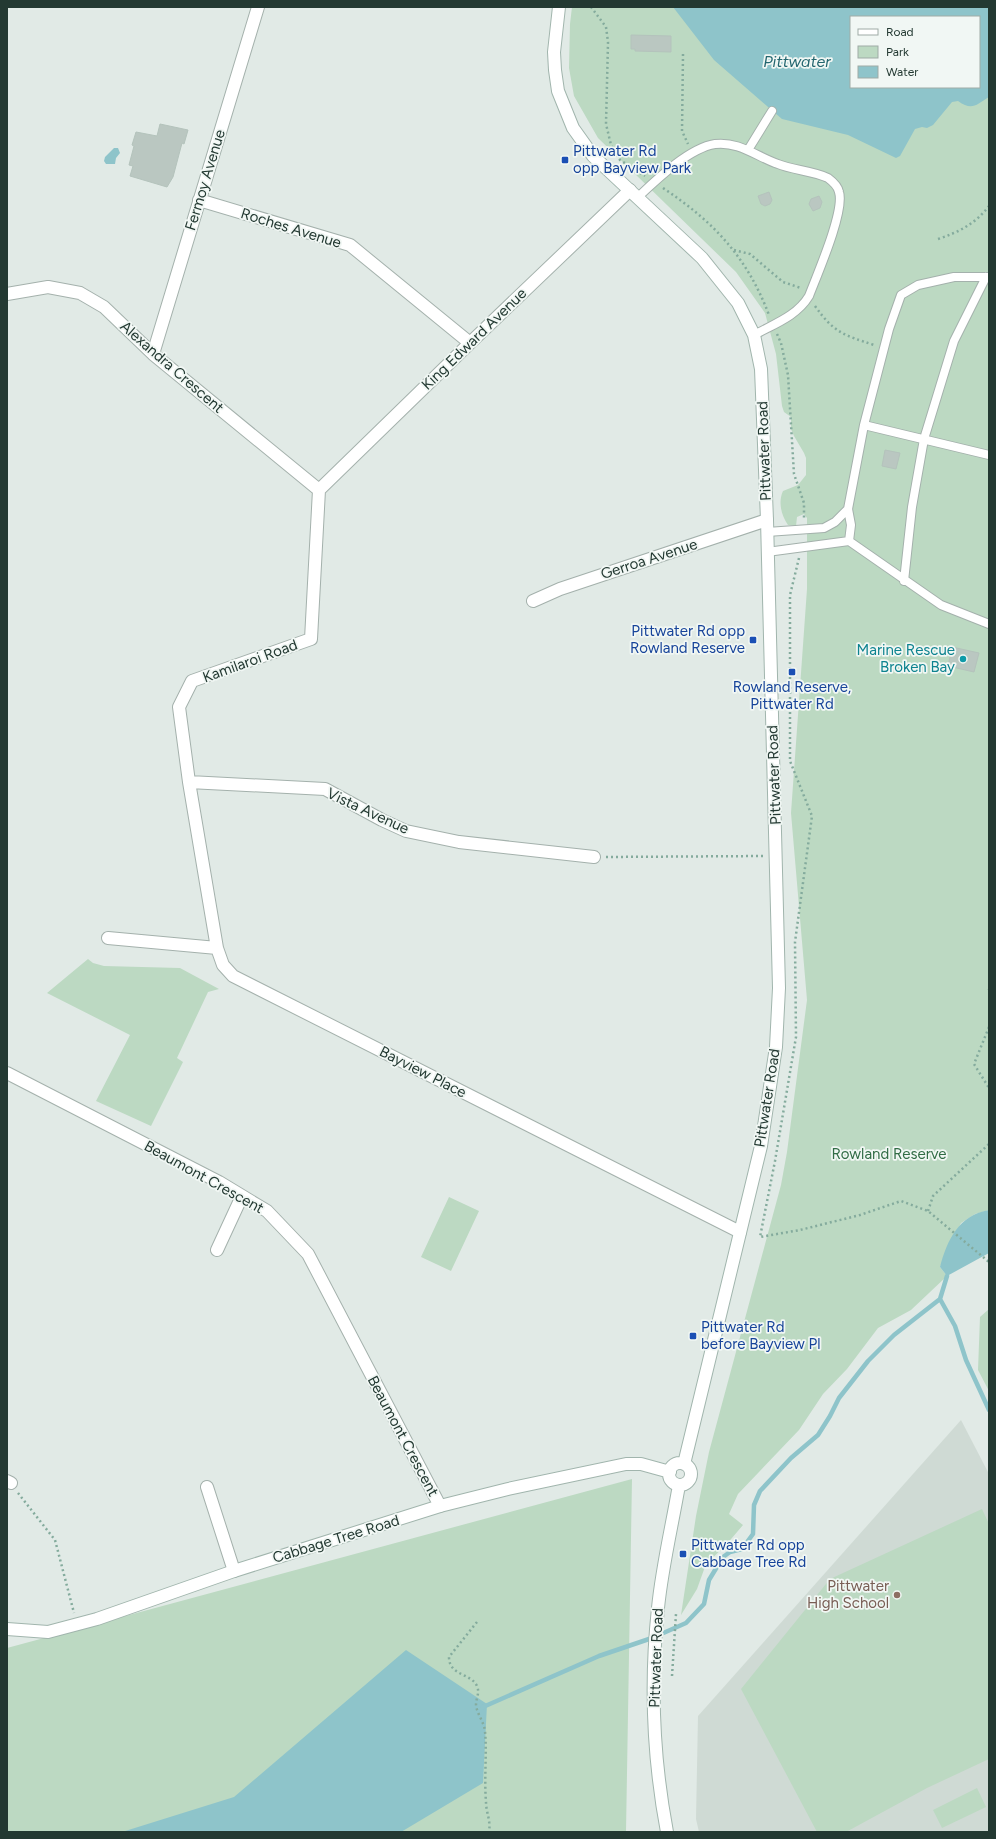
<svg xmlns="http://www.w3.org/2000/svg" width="996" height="1839" font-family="Figtree,sans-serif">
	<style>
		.built { fill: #cfdad4 }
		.green { fill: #bcd9c2; fill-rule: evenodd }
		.water { fill: #8ec4ca; fill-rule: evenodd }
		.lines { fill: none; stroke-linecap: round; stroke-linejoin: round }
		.stream { stroke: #8ec4ca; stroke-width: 4.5 }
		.building { fill: #bac7c1; stroke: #b4c3bc }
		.lane-casing { stroke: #a4b1ac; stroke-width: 10 }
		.street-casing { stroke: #a4b1ac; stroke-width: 14 }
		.secondary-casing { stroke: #a1b5ad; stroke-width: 14 }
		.path { stroke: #84ab9d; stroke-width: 2.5; stroke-dasharray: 2 3; stroke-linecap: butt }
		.lane { stroke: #fff; stroke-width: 8 }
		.street { stroke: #fff; stroke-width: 12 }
		.secondary { stroke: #fff; stroke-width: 12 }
		.transit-dot { fill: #1a4fb4; stroke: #f1f7f4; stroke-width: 1.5 }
		.culture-dot { fill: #0f9aa8; stroke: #f1f7f4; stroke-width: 1.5 }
		.education-dot { fill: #8d6e63; stroke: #f1f7f4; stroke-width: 1.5 }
		.labels { text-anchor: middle; stroke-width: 3.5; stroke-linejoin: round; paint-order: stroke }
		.transit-label { font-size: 15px; fill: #164399; stroke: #f1f7f4; text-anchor: start }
		.street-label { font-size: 15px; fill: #233932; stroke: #f1f7f4 }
		.culture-label { font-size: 15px; fill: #0d838f; stroke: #f1f7f4; text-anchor: end }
		.park-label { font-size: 15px; fill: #316c45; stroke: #f1f7f4 }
		.education-label { font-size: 15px; fill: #785e54; stroke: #f1f7f4; text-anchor: end }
		.water-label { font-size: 16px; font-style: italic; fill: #23666f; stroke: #f1f7f4 }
	</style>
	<rect width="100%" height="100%" fill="#e1eae6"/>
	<!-- built -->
	<path class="built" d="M961 1420 989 1474V1832H699L696 1819 698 1716Z"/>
	<!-- green -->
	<path class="green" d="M572 7H989V1210L975 1214 961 1223 940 1267 947 1276 911 1310 878 1328 847 1369 823 1394 799 1430 738 1494 729 1514 743 1525 726 1545 706 1564 697 1589 681 1615 696 1516 709 1452 781 1185 787 1152 807 1000 791 813 807 589V518L804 514 797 517 796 526 788 525C781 515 778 502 783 491L798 485 806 475V458L804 453 794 436 791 429V417L784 412 782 406 776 354 765 313 736 272 598 138 574 96 569 68 570 24ZM851 17H979V87H851Z
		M88 959 93 963 104 966 180 968 219 989 208 992 177 1058 183 1062 151 1126 96 1101 130 1035 47 993Z
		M449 1197 479 1211 451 1271 421 1257Z
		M989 1309V1391L978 1370 980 1317Z
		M632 1479 626 1832H7V1648Z
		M982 1509 989 1524V1759L927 1788 846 1832H817L741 1689 830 1579Z
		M977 1788 986 1807 942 1828 933 1810Z"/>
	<!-- water -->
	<path class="water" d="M673 7H989V97C976 105 972 111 958 101L952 102 933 125 927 128 922 127 915 129 900 156 896 158 848 135 782 119 714 60ZM851 17H979V87H851Z
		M114 148H118L120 153 116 158 115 164H106L104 161 105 157Z
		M989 1210V1253L947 1276 940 1267C947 1240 959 1215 989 1210Z
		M406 1650 487 1704 483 1783 401 1832H122L234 1797Z"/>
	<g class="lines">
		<!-- stream -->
		<path class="stream" d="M940 1299 955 1326 966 1360 989 1410
			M483 1707 599 1656 652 1638 686 1623 704 1604 709 1580 723 1557 730 1552 742 1549 753 1534 754 1505 760 1491 791 1458 818 1435 830 1416 839 1398 868 1361 894 1335 940 1299 947 1276"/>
	</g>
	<!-- building -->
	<path class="building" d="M631 35 671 36V52L635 51V49H631Z
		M160 124 188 130 184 144 182 143 173 177 167 187 130 176 133 166 129 165 134 146 132 145 136 132 157 136Z
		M769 192 772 200 770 204 765 206 761 204 758 196Z
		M819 196 822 202 820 208 813 211 809 204 811 199Z
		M885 450 900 453 896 469 882 466Z
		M952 647 979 653 974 672 948 666Z"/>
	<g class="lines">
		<!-- lane casing -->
		<g class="lane-casing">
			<path id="lane" d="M748 150 772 111
				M638 197C656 180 689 148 715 144 739 141 757 157 778 164 792 170 814 171 828 178 832 181 838 186 839 192 845 211 817 275 809 296 797 316 774 324 754 335
				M864 425 989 455
				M767 532 824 528 835 522 848 509
				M849 541 851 525 848 509 864 425 889 329 901 295 918 285 954 277H989
				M767 552 849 541 941 605 989 624
				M904 581 912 507 924 439 954 341 986 277"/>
		</g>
		<!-- street casing -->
		<g class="street-casing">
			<path id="street" d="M199 200 350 245 470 343
				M7 294 48 287 80 293 104 307 153 354 319 490
				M153 354 258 7
				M319 490 470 343 630 190
				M533 601 560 589 767 520
				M189 782 325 789 382 820 406 831 459 842 594 857
				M108 938 217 948 223 965 233 976 740 1232
				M217 948 189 782 179 707 192 681 311 639 319 490
				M7 1073 219 1182 267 1211 308 1254 440 1506
				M217 1250 242 1196
				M7 1481 11 1483
				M207 1487 234 1571"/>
		</g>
		<!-- secondary casing -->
		<g class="secondary-casing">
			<path id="secondary" d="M559 7 554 52 555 70 558 91 573 128 593 156 702 258 738 303 754 335 761 369 767 520 779 988 776 1047 761 1146 684 1464
				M669 1474a11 11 0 1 1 22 0a11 11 0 1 1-22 0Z
				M7 1629 48 1632 97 1619 234 1571 440 1506 508 1489 626 1464H641L670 1472
				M667 1832C653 1758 650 1683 658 1608 662 1567 672 1526 679 1485"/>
		</g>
		<!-- path -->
		<path class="path" d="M591 7 606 27 608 42 606 124 611 145 620 160 645 176
			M683 54 682 131 688 144
			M663 188C714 222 747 257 769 315
			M938 239C959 232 975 224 989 206
			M734 250 750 254 783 282 801 288
			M815 306C834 333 844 335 874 345
			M777 334 781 343 788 375 794 474 804 503V520
			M799 558 790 595V761L812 816 795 942 796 1037 775 1161 760 1237 800 1230 860 1215 901 1201 928 1211 989 1262
			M606 857 763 856
			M989 989V990
			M989 1027 974 1064 989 1088
			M928 1211 933 1196 989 1144
			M18 1493 55 1540 74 1613
			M477 1622 449 1657C449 1676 471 1673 477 1686 480 1693 476 1698 476 1705 477 1714 484 1722 485 1731 487 1754 484 1778 486 1802 486 1812 491 1821 489 1832
			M672 1676 676 1614"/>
		<!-- lane -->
		<use href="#lane" class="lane"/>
		<!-- street -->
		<use href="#street" class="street"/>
		<!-- secondary -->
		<use href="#secondary" class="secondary"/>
	</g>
	<!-- markers -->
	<g class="transit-dot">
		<rect x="561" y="156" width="8" height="8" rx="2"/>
		<rect x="749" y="636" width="8" height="8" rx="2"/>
		<rect x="788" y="668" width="8" height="8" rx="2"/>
		<rect x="689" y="1332" width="8" height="8" rx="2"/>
		<rect x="679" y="1550" width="8" height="8" rx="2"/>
	</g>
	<circle class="culture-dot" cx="963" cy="659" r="4"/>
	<circle class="education-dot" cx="897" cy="1595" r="4"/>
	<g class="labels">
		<!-- transit labels -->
		<g class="transit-label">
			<text x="573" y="156">Pittwater Rd<tspan x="573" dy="17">opp Bayview Park</tspan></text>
			<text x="745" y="636" text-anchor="end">Pittwater Rd opp<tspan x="745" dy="17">Rowland Reserve</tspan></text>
			<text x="792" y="692" text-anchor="middle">Rowland Reserve,<tspan x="792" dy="17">Pittwater Rd</tspan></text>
			<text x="701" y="1332">Pittwater Rd<tspan x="701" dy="17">before Bayview Pl</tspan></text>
			<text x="691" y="1550">Pittwater Rd opp<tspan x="691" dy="17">Cabbage Tree Rd</tspan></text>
		</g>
		<!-- street labels -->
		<g class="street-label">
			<text transform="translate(205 180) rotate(-73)" y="5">Fermoy Avenue</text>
			<text transform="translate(291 228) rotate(17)" y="5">Roches Avenue</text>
			<text transform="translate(474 339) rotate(-44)" y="5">King Edward Avenue</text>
			<text transform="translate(172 367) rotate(41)" y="5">Alexandra Crescent</text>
			<text transform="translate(764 451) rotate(-92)" y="5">Pittwater Road</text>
			<text transform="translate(649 559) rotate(-18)" y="5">Gerroa Avenue</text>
			<text transform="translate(250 661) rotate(-20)" y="5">Kamilaroi Road</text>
			<text transform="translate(774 775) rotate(-92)" y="5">Pittwater Road</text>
			<text transform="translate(368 811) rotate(25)" y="5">Vista Avenue</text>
			<text transform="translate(423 1072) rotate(27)" y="5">Bayview Place</text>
			<text transform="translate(767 1098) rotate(-81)" y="5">Pittwater Road</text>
			<text transform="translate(204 1177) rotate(29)" y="5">Beaumont Crescent</text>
			<text transform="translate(403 1436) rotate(62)" y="5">Beaumont Crescent</text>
			<text transform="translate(336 1539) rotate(-17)" y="5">Cabbage Tree Road</text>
			<text transform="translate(656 1658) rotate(-88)" y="5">Pittwater Road</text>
		</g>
		<!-- culture labels -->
		<g class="culture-label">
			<text x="955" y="655">Marine Rescue<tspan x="955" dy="17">Broken Bay</tspan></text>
		</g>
		<!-- park labels -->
		<g class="park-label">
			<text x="889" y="1159">Rowland Reserve</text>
		</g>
		<!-- education labels -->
		<g class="education-label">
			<text x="889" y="1591">Pittwater<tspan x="889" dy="17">High School</tspan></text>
		</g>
		<!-- water labels -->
		<g class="water-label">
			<text x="797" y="67">Pittwater</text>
		</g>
	</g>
	<!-- border -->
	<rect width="996" height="1839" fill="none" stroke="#233932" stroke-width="16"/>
	<!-- legend -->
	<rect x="850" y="16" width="130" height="72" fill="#f1f7f4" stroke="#9faba6"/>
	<rect x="858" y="29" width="20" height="6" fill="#ffffff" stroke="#9faba6"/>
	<text x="886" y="36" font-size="12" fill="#233932">Road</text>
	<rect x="858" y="46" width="20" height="12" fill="#bcd9c2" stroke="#9faba6"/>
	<text x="886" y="56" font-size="12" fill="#233932">Park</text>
	<rect x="858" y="66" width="20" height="12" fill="#8ec4ca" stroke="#9faba6"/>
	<text x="886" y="76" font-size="12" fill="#233932">Water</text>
</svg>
